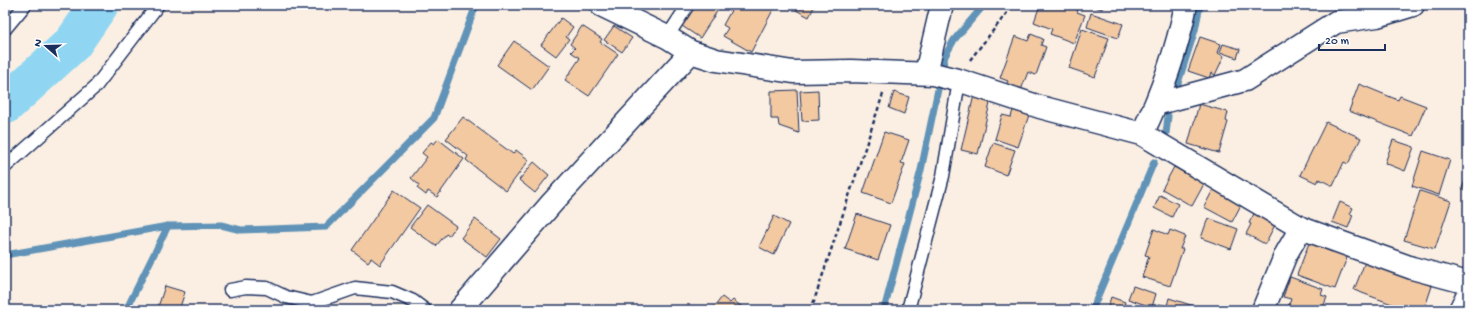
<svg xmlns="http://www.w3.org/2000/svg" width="1473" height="315" font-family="'Gochi Hand',sans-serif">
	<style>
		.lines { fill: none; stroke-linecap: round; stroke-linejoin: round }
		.stream { stroke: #6193b7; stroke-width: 7 }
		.river { stroke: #90d6f2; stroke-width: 39 }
		.building { fill: #f3c9a2; stroke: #1b2f5e }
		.lane-casing { stroke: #1b2f5e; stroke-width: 15 }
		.street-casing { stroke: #1b2f5e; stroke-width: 25 }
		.path { stroke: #1b2f5e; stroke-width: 2.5; stroke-dasharray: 4 3; stroke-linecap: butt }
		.lane { stroke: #fff; stroke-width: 12 }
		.street { stroke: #fff; stroke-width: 22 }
	</style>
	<rect width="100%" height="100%" fill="#fbefe3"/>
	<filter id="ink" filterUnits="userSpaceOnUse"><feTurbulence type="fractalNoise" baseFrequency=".025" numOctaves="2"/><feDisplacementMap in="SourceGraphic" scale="8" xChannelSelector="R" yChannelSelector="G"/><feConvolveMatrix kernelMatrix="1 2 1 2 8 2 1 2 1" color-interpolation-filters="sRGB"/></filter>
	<g filter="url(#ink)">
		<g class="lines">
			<!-- stream -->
			<path class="stream" d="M1177 86 1195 30 1200 5
				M1166 134 1168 116
				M5 255 168 226 221 225 241 230 326 227 434 118 476 5
				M126 310 168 226
				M884 310 921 170 945 56 954 40 984 5
				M1092 310 1154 162"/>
			<!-- river -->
			<path class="river" d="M5 105 73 43 99 5"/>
		</g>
		<!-- building -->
		<path class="building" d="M641 5H651L648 10Z
			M695 5H721L700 38 682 26Z
			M734 5H773L772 7 774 8 751 52 723 36 728 28 723 25Z
			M798 5H811L814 7 809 17 796 10Z
			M1040 5H1067L1078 9 1077 12 1085 15 1074 43 1050 34 1052 29 1034 22Z
			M1088 5H1103L1102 9Z
			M1091 13 1123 24 1118 38 1087 27Z
			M561 18 573 27 566 37 569 39 556 56 541 45Z
			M582 26 602 39 600 42 618 54 589 96 565 80 580 58 571 52 575 48 570 44Z
			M614 26 632 38 622 52 604 40Z
			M1082 29 1109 38 1095 77 1069 68Z
			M1031 34 1043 39 1041 45 1046 47 1036 75 1028 72 1021 90 1006 85 1008 81 1000 78 1015 36 1028 41Z
			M1200 37 1221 44 1218 53 1224 56 1215 75 1211 73 1209 78 1188 71Z
			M514 41 549 66 532 90 497 65Z
			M1223 44 1240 49 1237 58 1220 52Z
			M1359 84 1398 100 1400 96 1426 106 1413 136 1349 111Z
			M797 90 799 133 779 126 778 119H771V91Z
			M818 90 819 120 802 121 800 91Z
			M894 92 909 97 904 114 889 108Z
			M974 95 991 99 978 154 961 150Z
			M1199 104 1228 112 1226 121 1228 122 1219 153 1188 144Z
			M1013 110 1029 115 1018 147 995 139 1002 115 1011 117Z
			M463 117 513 154 516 150 529 160 506 191 466 160 468 156 446 139Z
			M1326 122 1361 138 1348 164 1344 162 1333 186 1319 179 1317 183 1300 175Z
			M884 132 909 140 901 163 905 164 891 203 863 193Z
			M438 139 464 159 437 197 428 191 426 195 417 188 419 185 411 178 427 157 422 153 431 142 434 144Z
			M1393 140 1414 147 1405 171 1385 163Z
			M993 143 1015 150 1006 175 985 167Z
			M1423 151 1450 160 1439 195 1412 186Z
			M534 162 549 175 535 193 519 180Z
			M1174 167 1204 184 1192 206 1162 189Z
			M1468 175V191L1462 188Z
			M1215 186 1243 201 1232 222 1204 207Z
			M394 190 420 208 380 265 371 258 368 262 352 250Z
			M1420 191 1451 201 1435 249 1404 240Z
			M1160 195 1178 204 1172 217 1154 208Z
			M1340 202 1353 208 1350 214 1353 215 1348 228 1332 222Z
			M427 205 456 226 449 236 446 234 436 246 410 227Z
			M1255 212 1276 223 1265 244 1246 234 1251 224 1249 223Z
			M857 214 890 225 878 260 845 249Z
			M774 216 789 224 774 255 759 247Z
			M1208 218 1238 229 1231 249 1201 238Z
			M475 219 501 239 487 257 461 238Z
			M1154 229 1168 235 1170 230 1185 236 1180 249H1183L1170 286 1142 277 1149 256 1145 255Z
			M1309 243 1332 252 1333 249 1348 255 1335 289 1297 275Z
			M1365 262 1432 286 1424 310H1408L1354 290Z
			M1290 277 1323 289 1321 295 1327 297 1322 310H1287L1291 299 1283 297Z
			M165 286 185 292 179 310H157Z
			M1133 286 1156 294 1152 307 1128 299Z
			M722 297 730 303 733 300 746 310H712Z
			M1111 297 1125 302 1123 310H1107Z
			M1169 298 1206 310H1157L1159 304 1167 306Z
			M1127 305 1142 310H1125Z"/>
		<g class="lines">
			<!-- lane casing -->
			<g class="lane-casing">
				<path id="lane" d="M5 29 25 5
					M667 37 688 5
					M5 167 96 86 158 5
					M230 290 246 287 267 288 286 297 312 303 355 288 392 292 413 301 425 310
					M908 310 943 176 957 93 961 81"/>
			</g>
			<!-- street casing -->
			<g class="street-casing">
				<path id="street" d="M601 5 667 37 691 52 716 60 793 72 851 71 933 74 961 81 1040 107 1142 134 1301 228 1412 268 1468 283
					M926 73 942 5
					M1156 104 1245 80 1336 22 1377 16 1413 5
					M1142 134C1162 93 1177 49 1186 5
					M460 310 552 203 691 52
					M1263 310 1286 254 1301 228
					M1460 310 1468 294"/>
			</g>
			<!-- path -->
			<path class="path" d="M970 60 1013 5
				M811 310 883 94"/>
			<!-- lane -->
			<use href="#lane" class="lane"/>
			<!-- street -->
			<use href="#street" class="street"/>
		</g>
	</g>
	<!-- margin -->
	<rect width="1473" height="315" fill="none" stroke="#fff" stroke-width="20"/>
	<rect x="10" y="10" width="1453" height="295" fill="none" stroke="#1b2f5e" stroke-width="1.5" filter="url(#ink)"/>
	<!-- north arrow -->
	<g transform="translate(46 46) rotate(290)" stroke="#ffffff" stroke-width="3" paint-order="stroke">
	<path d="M0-3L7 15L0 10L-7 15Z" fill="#1b2f5e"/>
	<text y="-6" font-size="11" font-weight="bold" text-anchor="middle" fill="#1b2f5e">N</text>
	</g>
	<!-- scale -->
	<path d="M1319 44v6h66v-6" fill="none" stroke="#1b2f5e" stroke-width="2"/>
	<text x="1325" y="44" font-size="12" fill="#1b2f5e" stroke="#ffffff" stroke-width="3" paint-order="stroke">20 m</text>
</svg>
